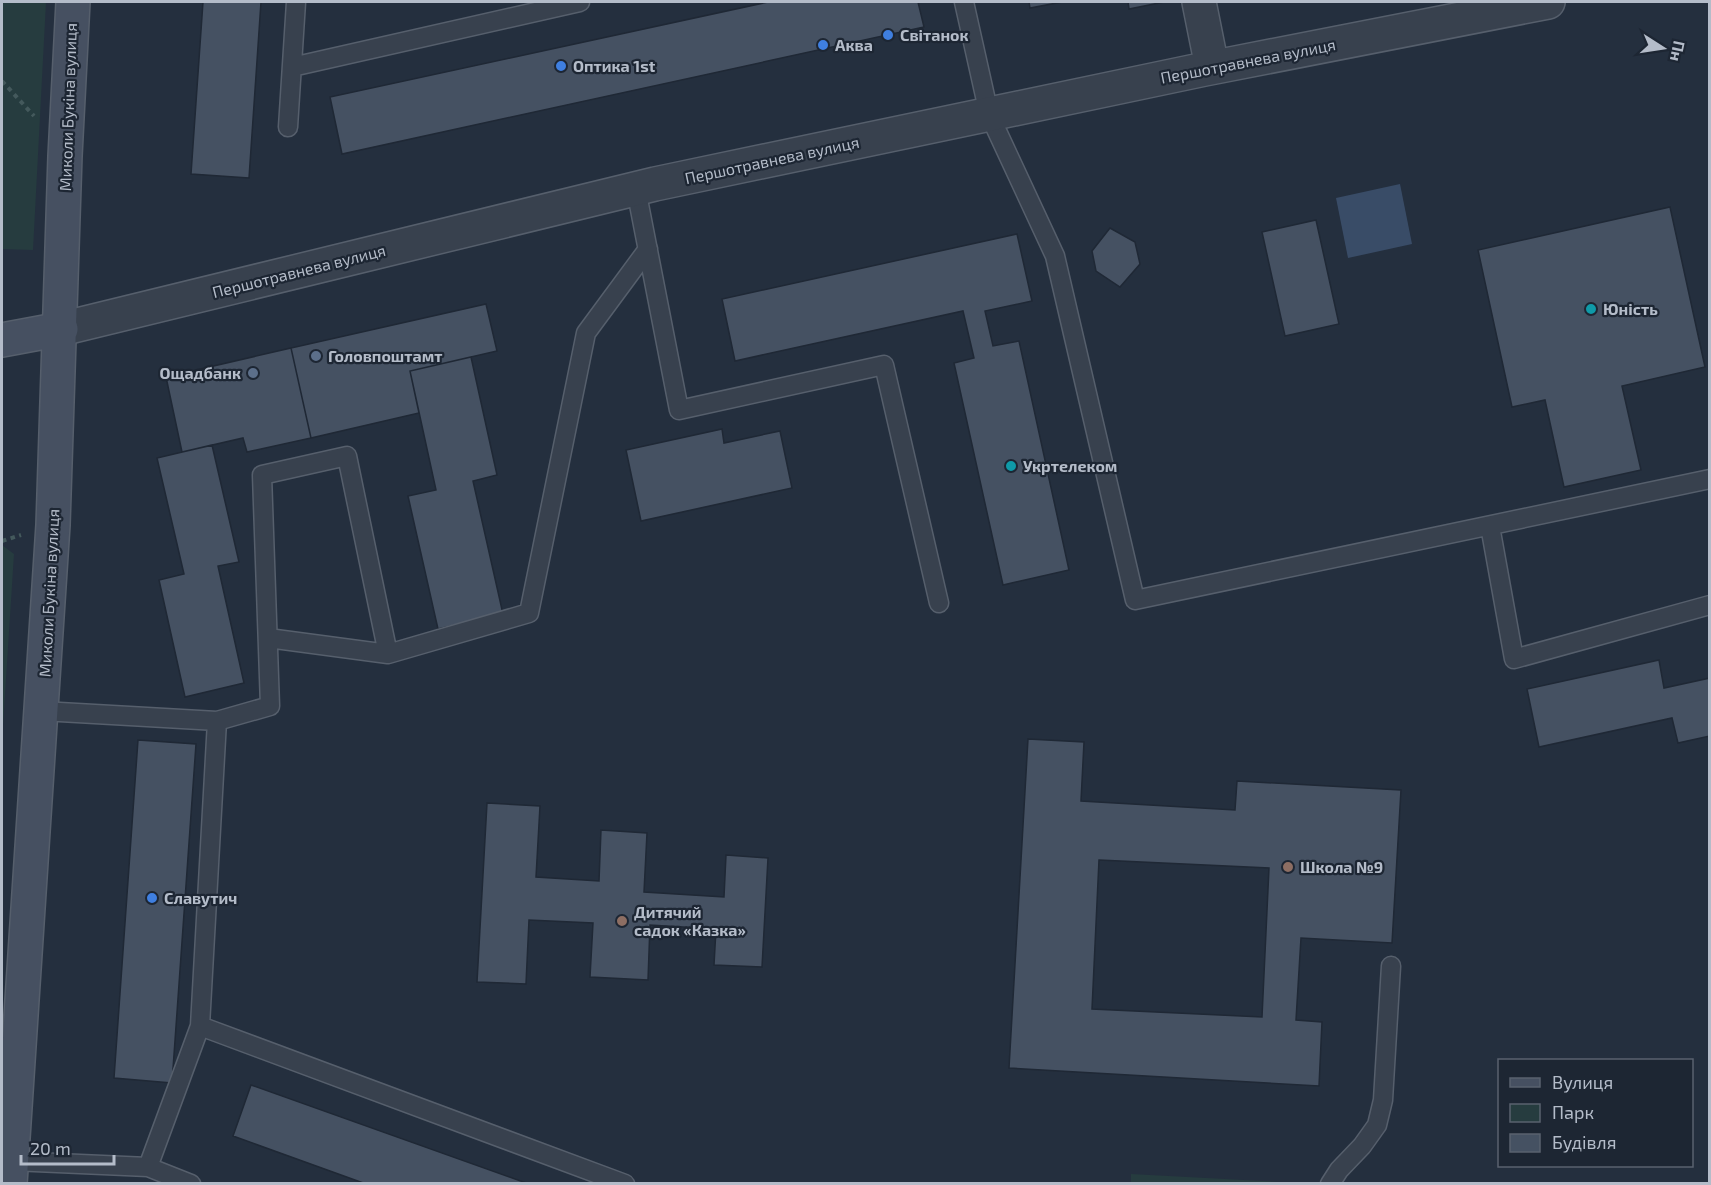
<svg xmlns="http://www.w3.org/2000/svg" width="1711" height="1185" font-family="'Exo 2',sans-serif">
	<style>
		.green { fill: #263c3f }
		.water { fill: #394c67 }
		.building { fill: #455162; stroke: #1f2835; stroke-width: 1.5; fill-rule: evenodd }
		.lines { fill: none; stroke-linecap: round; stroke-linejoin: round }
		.lane-casing { stroke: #565f6c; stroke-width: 21 }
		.street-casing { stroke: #565f6c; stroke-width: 36 }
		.secondary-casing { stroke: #565f6c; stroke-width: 36 }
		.path { stroke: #44595c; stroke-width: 4; stroke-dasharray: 4.5 4.5; stroke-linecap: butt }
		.lane { stroke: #38414e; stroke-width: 18 }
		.street { stroke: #38414e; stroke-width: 33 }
		.secondary { stroke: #465061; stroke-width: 33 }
		.shop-dot { fill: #3f7fe0; stroke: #1d2633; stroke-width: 2 }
		.culture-dot { fill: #0f9aa8; stroke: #1d2633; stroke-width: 2 }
		.service-dot { fill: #5c6f8a; stroke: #1d2633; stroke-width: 2 }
		.education-dot { fill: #8d6e63; stroke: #1d2633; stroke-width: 2 }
		.labels { text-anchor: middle; stroke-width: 4.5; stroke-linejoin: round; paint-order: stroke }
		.poi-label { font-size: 16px; font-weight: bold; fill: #b4bcc9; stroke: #1d2633; text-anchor: start }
		.street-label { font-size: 16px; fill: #b4bcc9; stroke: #1d2633 }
	</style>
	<rect width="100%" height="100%" fill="#242f3e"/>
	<!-- green -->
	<path class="green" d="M2 2H46L33 250 2 249Z
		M2 545 14 554 2 741Z
		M1131 1174 1300 1183H1131Z"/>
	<!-- water -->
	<path class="water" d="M1400 184 1412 244 1348 258 1336 198Z"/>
	<!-- building -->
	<path class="building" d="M203 2H261L249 178 191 174Z
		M768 2H918L924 27 342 154 330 97Z
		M1029 2H1062L1030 8Z
		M1128 2H1164L1129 9Z
		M1670 207 1705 367 1622 386 1641 470 1564 487 1545 400 1512 407 1478 250Z
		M1316 220 1339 324 1285 336 1262 232Z
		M1110 228 1135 242 1140 264 1120 287 1096 271 1092 251Z
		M1017 234 1032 301 985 311 993 346 1019 341 1069 570 1003 585 954 363 974 358 963 311 735 361 722 299Z
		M486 304 497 351 410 371 419 413 311 438 291 348Z
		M291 348 311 438 247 452 243 438 182 452 166 377Z
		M471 357 497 475 473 481 503 614 438 629 408 496 436 490 410 371Z
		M722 429 724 443 780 431 792 488 641 521 626 450Z
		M212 445 239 562 218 566 244 683 185 697 159 580 184 574 157 458Z
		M1659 660 1664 688 1710 678V736L1678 743 1672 718 1539 747 1527 689Z
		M1028 739 1084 742 1081 801 1235 810 1237 781 1401 790 1392 943 1301 938 1296 1020 1322 1022 1319 1086 1009 1068ZM1099 860 1269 868 1262 1017 1092 1009Z
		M138 740 196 744 172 1083 114 1078Z
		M487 803 540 806 536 877 599 881 601 830 647 833 644 892 724 897 726 855 768 858 762 967 714 965 716 929 650 925 648 980 590 977 593 923 529 920 526 984 477 982Z
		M251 1085 529 1184H366L233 1136Z"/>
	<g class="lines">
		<!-- lane casing -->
		<g class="lane-casing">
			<path id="lane" d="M964 2 989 114 1055 256 1135 600 1710 479
				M292 67 580 2
				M288 127 296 2
				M636 189 679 410 884 365 939 603
				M1490 526 1514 659 1710 605
				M268 638 388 654 529 613 586 333 648 249
				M42 711 217 721 270 706 262 475 347 456 388 654
				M200 1026 625 1184
				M12 1161 148 1167 191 1184
				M148 1167 200 1026 217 721
				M1330 1184 1339 1170 1362 1146 1377 1125 1383 1100 1391 966"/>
		</g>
		<!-- street casing -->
		<g class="street-casing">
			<path id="street" d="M1199 2 1212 67
				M61 329 655 184 1205 69 1548 2"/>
		</g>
		<!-- secondary casing -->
		<g class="secondary-casing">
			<path id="secondary" d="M2 340 61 329
				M10 1184 53 525 65 156 73 2"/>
		</g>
		<!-- path -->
		<path class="path" d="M2 81 34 116
			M2 541 21 535"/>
		<!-- lane -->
		<use href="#lane" class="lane"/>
		<!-- street -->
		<use href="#street" class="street"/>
		<!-- secondary -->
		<use href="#secondary" class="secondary"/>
	</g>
	<!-- markers -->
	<g class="shop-dot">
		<circle cx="888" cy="35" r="6"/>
		<circle cx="823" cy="45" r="6"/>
		<circle cx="561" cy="66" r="6"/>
		<circle cx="152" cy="898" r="6"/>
	</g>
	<g class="culture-dot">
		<circle cx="1591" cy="309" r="6"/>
		<circle cx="1011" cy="466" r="6"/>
	</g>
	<g class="service-dot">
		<circle cx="316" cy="356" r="6"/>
		<circle cx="253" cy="373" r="6"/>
	</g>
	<g class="education-dot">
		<circle cx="1288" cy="867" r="6"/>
		<circle cx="622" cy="921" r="6"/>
	</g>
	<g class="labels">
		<!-- poi labels -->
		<g class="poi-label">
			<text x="900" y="41">Свiтанок</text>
			<text x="835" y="51">Аква</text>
			<text x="573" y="72">Оптика 1st</text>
			<text x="1603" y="315">Юність</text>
			<text x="328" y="362">Головпоштамт</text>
			<text x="241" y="379" text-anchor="end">Ощадбанк</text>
			<text x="1023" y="472">Укртелеком</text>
			<text x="1300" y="873">Школа №9</text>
			<text x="164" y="904">Славутич</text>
			<text x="634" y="918">Дитячий<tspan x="634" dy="18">садок «Казка»</tspan></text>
		</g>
		<!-- street labels -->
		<g class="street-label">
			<text transform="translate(1248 61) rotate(-11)" y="6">Першотравнева вулиця</text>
			<text transform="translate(68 107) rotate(-88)" y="6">Миколи Букіна вулиця</text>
			<text transform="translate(772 160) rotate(-12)" y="6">Першотравнева вулиця</text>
			<text transform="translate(299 271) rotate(-14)" y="6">Першотравнева вулиця</text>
			<text transform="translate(49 593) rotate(-87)" y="6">Миколи Букіна вулиця</text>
		</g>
	</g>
	<!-- border -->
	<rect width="1711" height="1185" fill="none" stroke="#b4bcc9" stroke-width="6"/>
	<!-- legend -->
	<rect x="1498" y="1059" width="195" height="108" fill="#1d2633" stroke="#59626f" stroke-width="1.5"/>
	<rect x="1510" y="1078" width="30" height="9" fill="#465061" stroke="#59626f" stroke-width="1.5"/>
	<text x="1552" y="1089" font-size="18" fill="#b4bcc9">Вулиця</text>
	<rect x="1510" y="1104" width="30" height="18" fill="#263c3f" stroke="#59626f" stroke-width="1.5"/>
	<text x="1552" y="1119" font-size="18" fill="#b4bcc9">Парк</text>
	<rect x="1510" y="1134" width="30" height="18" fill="#455162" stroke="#59626f" stroke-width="1.5"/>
	<text x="1552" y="1149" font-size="18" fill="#b4bcc9">Будівля</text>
	<!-- north arrow -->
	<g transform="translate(1663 48) rotate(102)" stroke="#1d2633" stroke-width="4.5" paint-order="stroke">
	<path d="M0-4.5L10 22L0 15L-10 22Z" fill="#b4bcc9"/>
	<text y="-9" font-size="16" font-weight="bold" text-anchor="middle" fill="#b4bcc9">Пн</text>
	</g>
	<!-- scale -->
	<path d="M21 1155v9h93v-9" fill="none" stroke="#b4bcc9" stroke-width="3"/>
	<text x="30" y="1155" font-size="18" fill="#b4bcc9" stroke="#1d2633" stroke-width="4.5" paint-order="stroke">20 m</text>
</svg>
